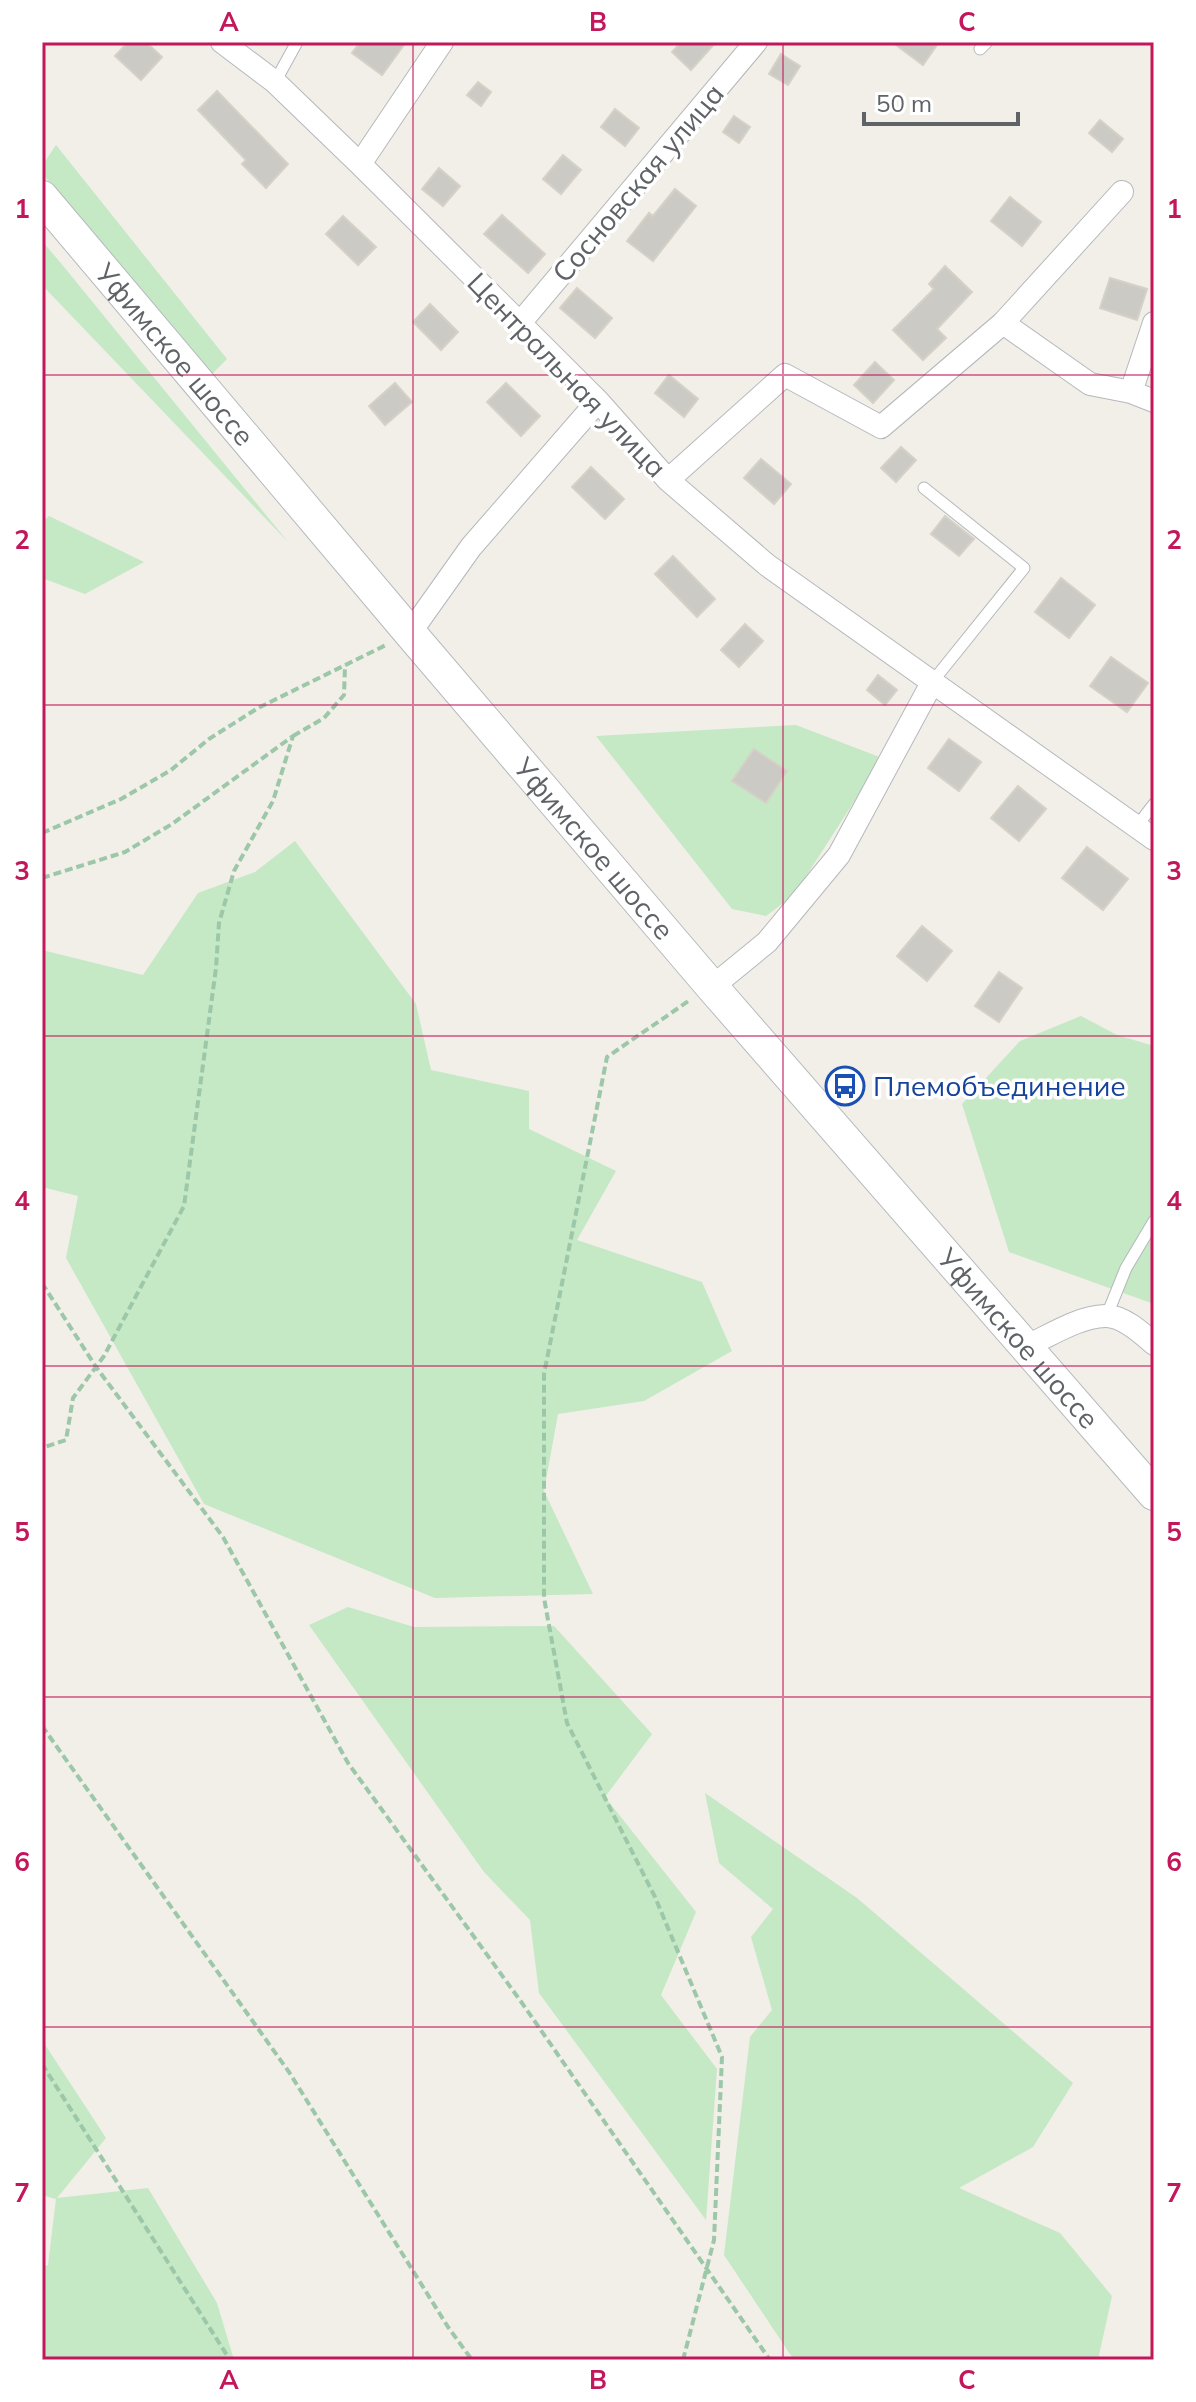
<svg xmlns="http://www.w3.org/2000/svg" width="1196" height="2402" font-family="Mulish,sans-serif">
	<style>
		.green { fill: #c5e8c5 }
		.building { fill: #cccac5; stroke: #d6d1c6; stroke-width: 2 }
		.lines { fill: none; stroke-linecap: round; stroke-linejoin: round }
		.service-casing { stroke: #b5b8bc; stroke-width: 13 }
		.minor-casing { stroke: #b5b8bc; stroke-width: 24 }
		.secondary-casing { stroke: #b6babf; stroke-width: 34 }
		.path { stroke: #9cc7a9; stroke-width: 4; stroke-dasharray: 8 4; stroke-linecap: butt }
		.service { stroke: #fff; stroke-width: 11 }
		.minor { stroke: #fff; stroke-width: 22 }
		.secondary { stroke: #fff; stroke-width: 32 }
		.grid { fill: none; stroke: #c2185b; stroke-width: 2; stroke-opacity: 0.55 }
		.labels { text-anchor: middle; stroke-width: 7; stroke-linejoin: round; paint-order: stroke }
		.street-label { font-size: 28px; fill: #5f6368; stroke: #fff }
		.transit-label { font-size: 28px; fill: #164399; stroke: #fff; text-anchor: start }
		.neatline { fill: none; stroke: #c2185b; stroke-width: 3 }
		.grid-label { font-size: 26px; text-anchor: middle; font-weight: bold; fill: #c2185b }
	</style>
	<rect width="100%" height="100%" fill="#f1efe8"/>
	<!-- green -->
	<path class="green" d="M56 145 227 359 209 377 42 173V166Z
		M42 241 60 262 288 542 42 285Z
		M49 516 144 562 85 594 42 578V522Z
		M796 725 882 758 794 895 766 916 732 909 596 736Z
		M295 841 416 1004 431 1070 529 1091V1129L616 1171 577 1240 702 1282 732 1351 644 1401 558 1414 544 1491 593 1594 435 1598 204 1504 66 1258 78 1196 42 1187V950L143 975 198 893 255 872Z
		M1081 1016 1117 1035 1154 1046V1304L1009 1252 962 1104 1020 1041Z
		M348 1607 414 1627 554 1626 652 1734 605 1797 696 1912 661 1995 717 2069 706 2220 539 1993 530 1920 484 1872 309 1625Z
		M705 1793 857 1898 1073 2083 1033 2147 959 2188 1060 2233 1112 2296 1098 2360H794L724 2255 750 2037 772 2010 751 1937 773 1909 719 1863Z
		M42 2040 106 2138 57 2198 148 2188 217 2303 234 2360H42V2267L48 2265 56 2199 42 2195Z"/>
	<!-- building -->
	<path class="building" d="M128 42H146L162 57 141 80 115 56Z
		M360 42H406L382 75 352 53Z
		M681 42H716L691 70 672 52Z
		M892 42H939L923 65Z
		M781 54 800 66 788 85 769 74Z
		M478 82 491 92 481 106 467 95Z
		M217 91 288 164 266 188 242 164 246 160 198 110Z
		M615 109 639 128 625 146 601 127Z
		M734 116 750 127 739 143 723 132Z
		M1100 120 1123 139 1112 152 1089 133Z
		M563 155 581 170 561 194 543 179Z
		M439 168 460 186 443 206 422 189Z
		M675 189 696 206 653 261 627 241 649 213 653 216Z
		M1010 197 1041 222 1022 246 991 221Z
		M502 215 545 254 528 273 484 234Z
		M343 216 376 247 358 265 326 234Z
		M945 266 972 292 937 329 946 338 923 360 893 330 934 289 929 284Z
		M1110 278 1147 289 1137 320 1100 308Z
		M577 288 612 318 595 338 560 308Z
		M430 304 458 332 441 350 413 322Z
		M875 362 894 380 873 403 854 385Z
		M669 375 698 399 684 417 655 393Z
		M395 383 412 402 385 425 369 406Z
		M506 383 540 416 521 436 487 402Z
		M901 447 916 460 896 482 881 468Z
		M761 459 791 484 774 504 744 478Z
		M591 467 624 499 605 519 572 487Z
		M945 516 974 539 959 556 931 534Z
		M673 556 715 599 697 617 655 574Z
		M1061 578 1095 605 1069 638 1035 612Z
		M745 624 763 641 739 667 721 650Z
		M1111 657 1148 683 1127 712 1090 686Z
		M878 675 897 690 885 705 867 690Z
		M949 739 981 762 959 791 928 768Z
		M754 749 787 771 766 803 732 781Z
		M1018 786 1046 809 1019 841 991 818Z
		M1087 847 1128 879 1103 910 1062 878Z
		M922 926 952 951 927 981 897 956Z
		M999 972 1022 988 999 1022 975 1006Z"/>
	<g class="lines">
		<!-- service casing -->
		<g class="service-casing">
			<path id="service" d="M980 49 987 42
				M275 82 297 42
				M924 488 1024 568 933 681
				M1137 826 1154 804
				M1107 1315 1126 1268 1154 1221"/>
		</g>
		<!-- minor casing -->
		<g class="minor-casing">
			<path id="minor" d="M222 42 275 82 360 164 598 401 668 480 767 565 1154 839
				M360 164 442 42
				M520 323 756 42
				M1003 323 1122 192
				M1131 392 1154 401
				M668 480 785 375 881 427 1003 323 1090 384 1131 392 1154 323
				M410 633 471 547 598 401
				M712 987 767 942 839 855 933 681
				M1027 1346C1051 1335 1078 1317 1105 1316 1122 1315 1142 1333 1154 1344"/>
		</g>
		<!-- secondary casing -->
		<g class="secondary-casing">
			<g id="secondary">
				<path id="s1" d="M42 197 410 633 712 987 1154 1494"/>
			</g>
		</g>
		<!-- path -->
		<path class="path" d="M293 736 324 718 344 695 345 665
			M42 833 121 799 171 770 209 739 258 708 386 645
			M42 878 125 852 172 824 293 736 273 801 234 871 219 923 216 968 184 1206 104 1356 73 1398 66 1440 42 1448
			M42 1283 96 1367 223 1537 348 1763 522 2003 770 2360
			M42 1726 289 2072 448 2327 472 2360
			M42 2064 230 2360
			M683 2360 714 2240 722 2057 655 1897 567 1723 544 1598V1374L607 1057 690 1000"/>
		<!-- service -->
		<use href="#service" class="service"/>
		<!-- minor -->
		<use href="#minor" class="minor"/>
		<!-- secondary -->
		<use href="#secondary" class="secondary"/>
	</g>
	<!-- grid -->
	<path class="grid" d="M413 42V2360M783 42V2360M42 375H1154M42 705H1154M42 1036H1154M42 1366H1154M42 1697H1154M42 2027H1154"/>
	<!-- icons -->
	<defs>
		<g id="bus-ring" transform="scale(2)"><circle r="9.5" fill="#fff" stroke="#1a4fb4" stroke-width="1.5"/><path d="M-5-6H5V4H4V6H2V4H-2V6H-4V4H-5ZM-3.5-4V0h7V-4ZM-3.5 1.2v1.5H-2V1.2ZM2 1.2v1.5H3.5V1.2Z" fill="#1a4fb4"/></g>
	</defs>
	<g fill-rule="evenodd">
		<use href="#bus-ring" x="845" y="1086"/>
	</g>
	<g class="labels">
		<!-- street labels -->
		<g class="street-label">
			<text transform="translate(638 183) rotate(-50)" y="10">Сосновская улица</text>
			<text dy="10" stroke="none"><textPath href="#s1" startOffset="206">Уфимское шоссе</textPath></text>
			<text transform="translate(567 375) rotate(46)" y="10">Центральная улица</text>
			<text dy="10" stroke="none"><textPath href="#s1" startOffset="854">Уфимское шоссе</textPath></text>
			<text dy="10" stroke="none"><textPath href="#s1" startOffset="1502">Уфимское шоссе</textPath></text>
		</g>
		<!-- transit labels -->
		<g class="transit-label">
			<text x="873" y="1096">Племобъединение</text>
		</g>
	</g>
	<!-- border -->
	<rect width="1196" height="2402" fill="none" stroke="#ffffff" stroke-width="88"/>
	<!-- scale -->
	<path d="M864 112v12h154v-12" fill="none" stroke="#5f6368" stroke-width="4"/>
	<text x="876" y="112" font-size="24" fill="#5f6368" stroke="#ffffff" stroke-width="6" paint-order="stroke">50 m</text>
	<rect x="44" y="44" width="1108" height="2314" class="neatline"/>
	<g class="grid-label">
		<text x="229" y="31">A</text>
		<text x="598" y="31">B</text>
		<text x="967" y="31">C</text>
		<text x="22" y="218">1</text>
		<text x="1174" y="218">1</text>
		<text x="22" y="549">2</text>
		<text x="1174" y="549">2</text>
		<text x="22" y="880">3</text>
		<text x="1174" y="880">3</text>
		<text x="22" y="1210">4</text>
		<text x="1174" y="1210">4</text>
		<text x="22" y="1541">5</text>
		<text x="1174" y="1541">5</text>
		<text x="22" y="1871">6</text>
		<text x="1174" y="1871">6</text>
		<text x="22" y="2202">7</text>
		<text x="1174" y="2202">7</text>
		<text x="229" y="2389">A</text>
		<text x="598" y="2389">B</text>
		<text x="967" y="2389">C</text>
	</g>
</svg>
